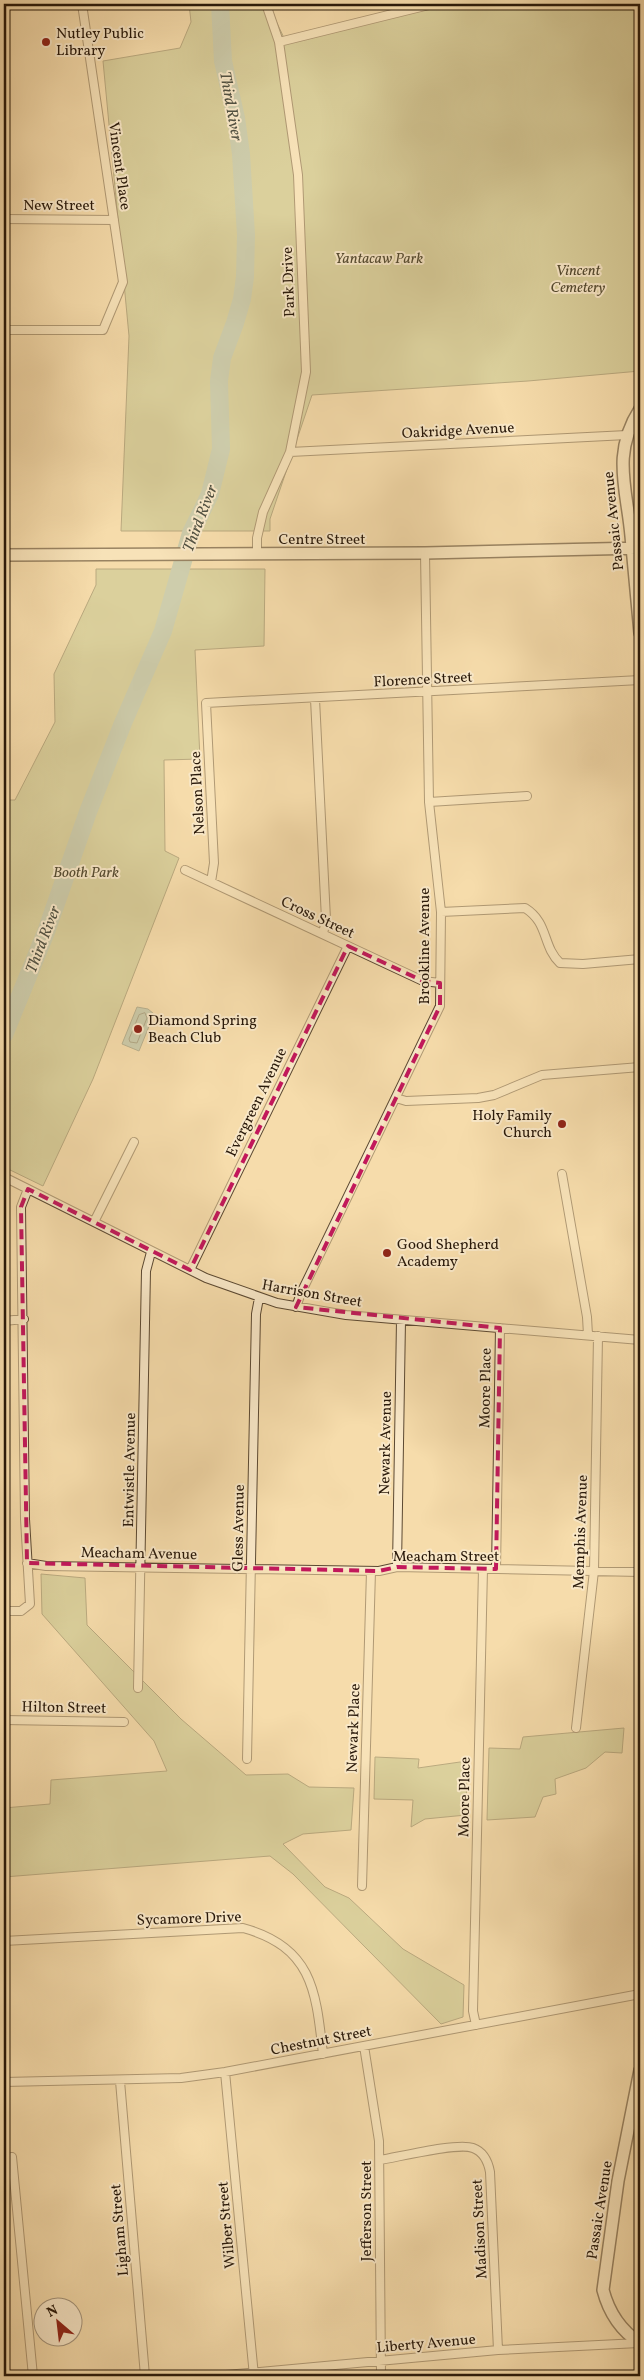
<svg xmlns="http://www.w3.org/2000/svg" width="644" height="2380" font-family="Vollkorn,serif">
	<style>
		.green { fill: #bbc08a; stroke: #726c4a }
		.water { fill: #9dbbad; stroke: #6e7a6b }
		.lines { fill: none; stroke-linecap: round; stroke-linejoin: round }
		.shore { stroke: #626a5b; stroke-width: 1 }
		.river { stroke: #9dbbad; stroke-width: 18 }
		.street-casing { stroke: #5c4932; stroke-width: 10 }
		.secondary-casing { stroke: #281809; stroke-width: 14 }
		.street { stroke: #f9e8c8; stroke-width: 8 }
		.secondary { stroke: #f9e8c8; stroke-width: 11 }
		.marked { fill: none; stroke: #c2185b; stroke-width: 4; stroke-dasharray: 10 6; stroke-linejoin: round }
		.poi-dot { fill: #8f2418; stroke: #f9e8c8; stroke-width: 2 }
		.labels { text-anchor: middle; stroke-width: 4; stroke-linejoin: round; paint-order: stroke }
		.poi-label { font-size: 15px; fill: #281809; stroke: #f9e8c8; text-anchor: start }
		.street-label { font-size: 15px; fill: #281809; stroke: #f9e8c8 }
		.park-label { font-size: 15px; font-style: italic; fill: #544a30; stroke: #f9e8c8 }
		.water-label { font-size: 16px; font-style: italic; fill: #515142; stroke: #f9e8c8 }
	</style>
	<rect width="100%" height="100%" fill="#f6dcab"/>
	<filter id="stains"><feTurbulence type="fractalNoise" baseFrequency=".004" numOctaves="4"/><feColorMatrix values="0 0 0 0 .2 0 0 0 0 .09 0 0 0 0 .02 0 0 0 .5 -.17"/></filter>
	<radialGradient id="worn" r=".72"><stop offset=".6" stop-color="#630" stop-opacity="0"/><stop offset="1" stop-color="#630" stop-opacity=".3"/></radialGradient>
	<!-- green -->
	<path class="green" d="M189 4H268L285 40 434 4H640V371L528 381 312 395 270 519V531H121L129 336 103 61 180 48 191 22Z
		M96 569H265L264 646 195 650 200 759 164 760 165 851 179 858 93 1079 43 1186 4 1167V800H15L55 722 54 674 96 585Z
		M41 1574 85 1578 87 1625 181 1719 246 1775 288 1774 309 1787 354 1788 351 1830 303 1834 283 1844 325 1887 349 1898 403 1949 464 1985 463 2017 441 2024 293 1874 270 1856 4 1877V1808L50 1804 51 1780 167 1771 154 1741 42 1614Z
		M624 1728 622 1753 605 1752 586 1768 555 1779 556 1794 543 1797 535 1817 487 1820 489 1748 520 1749 523 1737Z
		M375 1757 419 1759 418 1768 467 1761 466 1815 425 1819 411 1827 413 1800 374 1799Z"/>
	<!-- water -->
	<path class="water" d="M137 1007 148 1009 154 1014 139 1051 122 1044Z"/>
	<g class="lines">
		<!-- shore -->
		<path class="shore" d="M145 1013 147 1018 137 1043 130 1042 129 1039 139 1015Z"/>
		<!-- river -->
		<path class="river" d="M4 1035 46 932 88 812 123 723 163 631 191 533 210 494 221 449 219 381 222 358 235 323 242 299 245 277 246 235 241 154 236 118 223 61 220 4"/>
		<!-- street casing -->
		<g class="street-casing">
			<path id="street" d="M279 42 433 4
				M4 219 114 220
				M4 330H103L123 282 82 4
				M290 452 627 435
				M257 554V538L263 512 290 452 306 372 298 175 279 42 266 4
				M315 699 326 919 323 934
				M429 802 527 796
				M185 870 423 981 440 983
				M211 882 214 863 206 703 640 680
				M441 912 525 908C549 923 542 946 560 963L583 964 640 959
				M396 1098 406 1101 478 1098 494 1095 542 1075 640 1067
				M562 1174 587 1317 588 1335
				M4 1177 206 1278 277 1303 346 1315 640 1340
				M94 1222 134 1142
				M190 1270 348 946
				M296 1307 301 1293 440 1006 441 912 429 802 425 553
				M4 1321 24 1319
				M27 1563 46 1566 379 1571 397 1567 640 1572
				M397 1567 401 1320
				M496 1569 500 1328
				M4 1611H21L30 1604 25 1519 21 1207 28 1189
				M138 1688 146 1271 151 1252
				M4 1720 124 1722
				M576 1728 594 1571 598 1336
				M247 1759 256 1314 259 1298
				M362 1886 371 1571
				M4 1941 243 1928C313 1947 316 1992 323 2054
				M476 2025 473 2011 483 1569
				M364 2046 379 2141 381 2376
				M225 2072 254 2376
				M120 2081 145 2376
				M4 2082 181 2078 225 2072 640 1994
				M12 2157 33 2376
				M380 2160C399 2157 458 2142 473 2148 484 2152 488 2161 490 2172L498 2350
				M215 2376 498 2350 639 2343"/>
		</g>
		<!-- secondary casing -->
		<g class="secondary-casing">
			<path id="secondary" d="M640 409C611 454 627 489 631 536 634 568 637 600 640 633
				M4 555 425 553 640 548
				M640 2070 618 2181 603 2290C609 2313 620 2330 640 2343"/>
		</g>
		<!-- street -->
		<use href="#street" class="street"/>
		<!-- secondary -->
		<use href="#secondary" class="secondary"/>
	</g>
	<!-- marked area -->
	<path d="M0 0H644V2380H0ZM348 946 423 981 440 983V1006L296 1307 500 1328 496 1569 397 1567 379 1571 27 1563 21 1207 28 1189 190 1270Z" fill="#f6dcab" fill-opacity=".55" fill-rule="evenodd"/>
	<path class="marked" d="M348 946 423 981 440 983V1006L296 1307 500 1328 496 1569 397 1567 379 1571 27 1563 21 1207 28 1189 190 1270Z"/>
	<!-- markers -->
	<g class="poi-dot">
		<circle cx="46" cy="42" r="5"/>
		<circle cx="138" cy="1029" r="5"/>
		<circle cx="562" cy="1124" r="5"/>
		<circle cx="387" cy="1253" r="5"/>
	</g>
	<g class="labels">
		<!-- poi labels -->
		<g class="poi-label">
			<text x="56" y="38">Nutley Public<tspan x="56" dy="17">Library</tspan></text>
			<text x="148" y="1025">Diamond Spring<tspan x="148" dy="17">Beach Club</tspan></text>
			<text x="552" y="1120" text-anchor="end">Holy Family<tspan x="552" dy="17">Church</tspan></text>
			<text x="397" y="1249">Good Shepherd<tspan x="397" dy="17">Academy</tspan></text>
		</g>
		<!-- street labels -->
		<g class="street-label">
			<text transform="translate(120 166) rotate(82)" y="5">Vincent Place</text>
			<text x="59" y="210">New Street</text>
			<text transform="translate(288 282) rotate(-92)" y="5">Park Drive</text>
			<text transform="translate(458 430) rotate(-3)" y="5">Oakridge Avenue</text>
			<text transform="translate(613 521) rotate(-96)" y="5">Passaic Avenue</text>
			<text x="322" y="544">Centre Street</text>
			<text transform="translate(423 679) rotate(-3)" y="5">Florence Street</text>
			<text transform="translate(197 793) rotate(-93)" y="5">Nelson Place</text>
			<text transform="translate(318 917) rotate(25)" y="5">Cross Street</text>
			<text transform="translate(424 946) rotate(-90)" y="5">Brookline Avenue</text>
			<text transform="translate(256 1102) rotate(-64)" y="5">Evergreen Avenue</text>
			<text transform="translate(312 1293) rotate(10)" y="5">Harrison Street</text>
			<text transform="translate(485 1388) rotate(-89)" y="5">Moore Place</text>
			<text transform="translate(385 1443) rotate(-89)" y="5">Newark Avenue</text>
			<text transform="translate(129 1470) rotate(-89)" y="5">Entwistle Avenue</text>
			<text transform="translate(238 1528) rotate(-89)" y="5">Gless Avenue</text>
			<text transform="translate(580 1532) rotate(-88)" y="5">Memphis Avenue</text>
			<text transform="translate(139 1553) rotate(1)" y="5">Meacham Avenue</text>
			<text x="446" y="1561">Meacham Street</text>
			<text transform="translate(64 1707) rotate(1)" y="5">Hilton Street</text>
			<text transform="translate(353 1728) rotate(-88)" y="5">Newark Place</text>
			<text transform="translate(464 1797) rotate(-89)" y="5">Moore Place</text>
			<text transform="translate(189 1918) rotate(-2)" y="5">Sycamore Drive</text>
			<text transform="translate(321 2040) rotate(-11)" y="5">Chestnut Street</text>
			<text transform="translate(599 2210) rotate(-81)" y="5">Passaic Avenue</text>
			<text transform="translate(366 2211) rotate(-90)" y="5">Jefferson Street</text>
			<text transform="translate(226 2225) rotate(-95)" y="5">Wilber Street</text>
			<text transform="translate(479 2229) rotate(-93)" y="5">Madison Street</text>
			<text transform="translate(119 2230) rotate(-95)" y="5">Ligham Street</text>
			<text transform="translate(426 2343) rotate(-5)" y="5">Liberty Avenue</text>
		</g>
		<!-- park labels -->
		<g class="park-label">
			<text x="379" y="263">Yantacaw Park</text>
			<text x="578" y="275">Vincent<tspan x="578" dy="17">Cemetery</tspan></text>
			<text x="86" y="877">Booth Park</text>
		</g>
		<!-- water labels -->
		<g class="water-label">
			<text transform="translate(232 106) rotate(80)" y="6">Third River</text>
			<text transform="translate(199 518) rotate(-69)" y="6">Third River</text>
			<text transform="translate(42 939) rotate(-69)" y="6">Third River</text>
		</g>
	</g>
	<!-- margin -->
	<rect width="644" height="2380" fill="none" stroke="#f6dcab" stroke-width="20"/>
	<rect x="5" y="5" width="634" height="2370" fill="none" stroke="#281809" stroke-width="2.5"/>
	<rect x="10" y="10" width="624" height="2360" fill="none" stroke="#281809"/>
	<!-- north arrow -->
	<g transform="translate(58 2322) rotate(332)"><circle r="24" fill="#f9e8c8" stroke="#a5957c"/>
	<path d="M0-4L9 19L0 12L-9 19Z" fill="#8f2418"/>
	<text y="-8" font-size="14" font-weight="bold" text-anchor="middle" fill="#281809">N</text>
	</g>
	<rect width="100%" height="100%" filter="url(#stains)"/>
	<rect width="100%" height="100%" fill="url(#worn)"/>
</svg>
